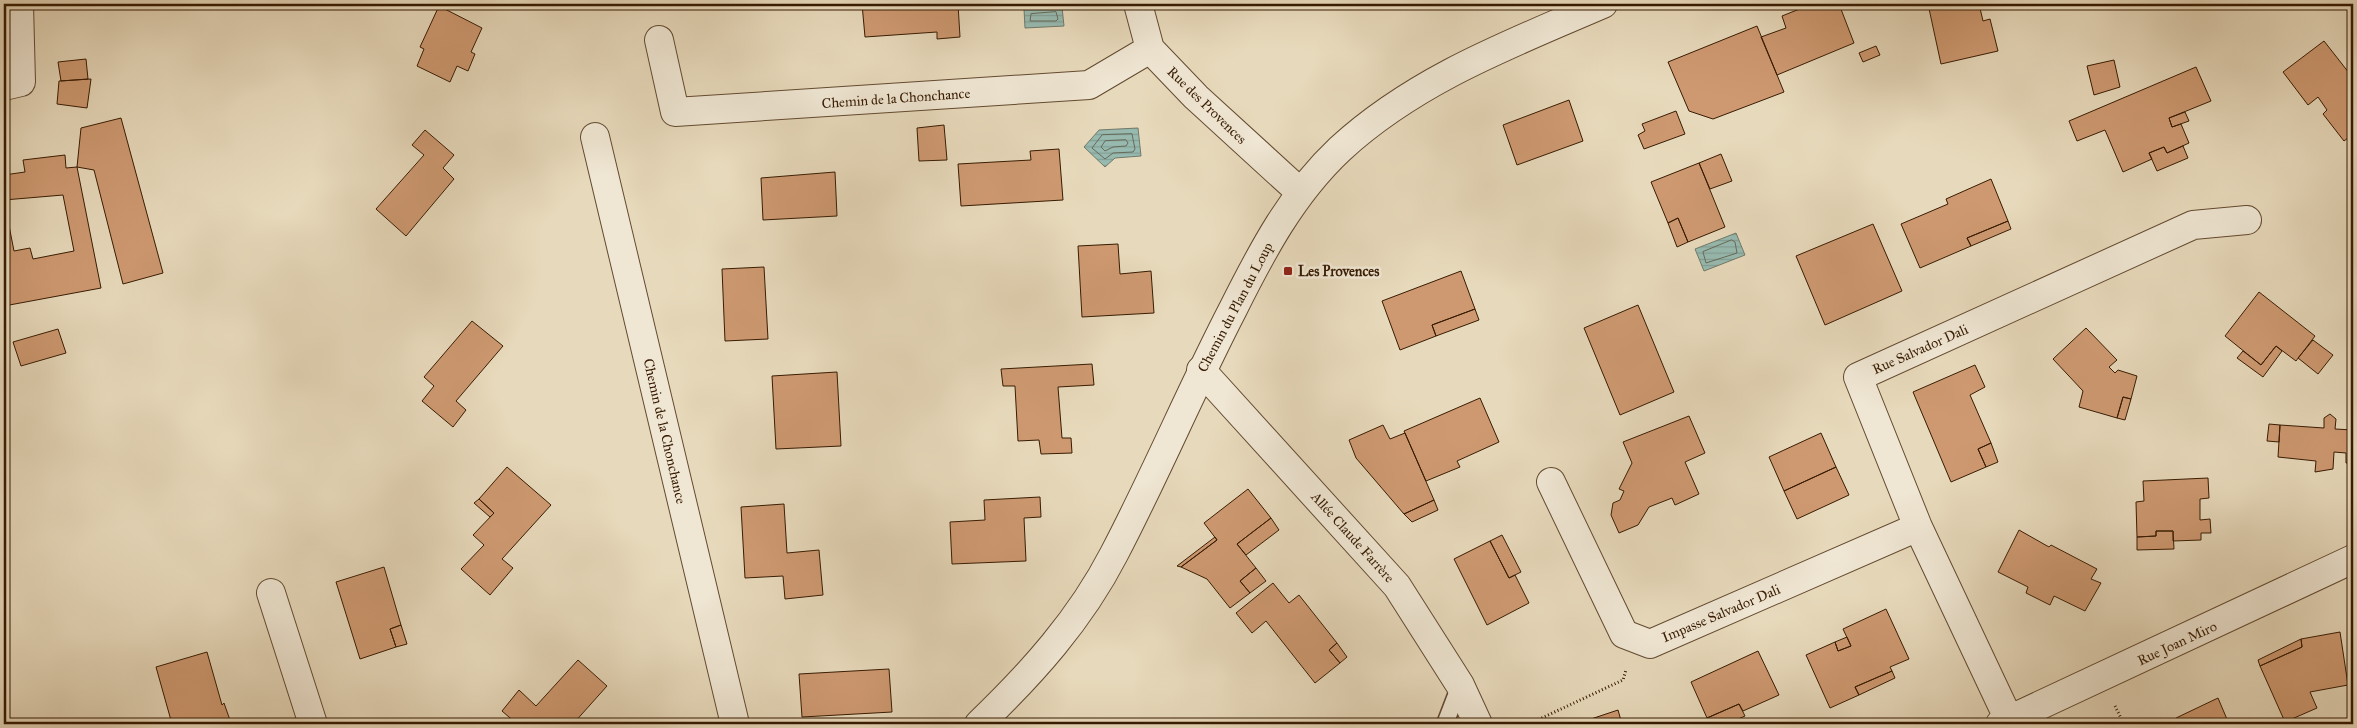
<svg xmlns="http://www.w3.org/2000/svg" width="2357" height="728" font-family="'IM FELL Great Primer',serif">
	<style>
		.water { fill: url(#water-rules); stroke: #717a6a }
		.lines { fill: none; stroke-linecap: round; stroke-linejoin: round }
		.shore { stroke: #676a59; stroke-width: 1 }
		.building { fill: #ce9971; stroke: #371b02; fill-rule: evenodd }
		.service-casing { stroke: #634a30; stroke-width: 19 }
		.minor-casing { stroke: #634a30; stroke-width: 30 }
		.tertiary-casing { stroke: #634a30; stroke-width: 30 }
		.path { stroke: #371b02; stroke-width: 3; stroke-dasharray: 1 2.5; stroke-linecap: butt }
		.service { stroke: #efe6d3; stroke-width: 16 }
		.minor { stroke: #efe6d3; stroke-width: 28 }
		.tertiary { stroke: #efe6d3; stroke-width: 28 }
		.poi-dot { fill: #8f2418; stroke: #efe6d3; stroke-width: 2 }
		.labels { text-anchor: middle; stroke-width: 5; stroke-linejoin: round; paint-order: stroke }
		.street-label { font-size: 14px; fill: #371b02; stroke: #efe6d3 }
		.poi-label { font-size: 14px; font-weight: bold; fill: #371b02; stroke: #efe6d3; text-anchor: start }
	</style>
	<defs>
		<pattern id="water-rules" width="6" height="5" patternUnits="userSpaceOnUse" patternTransform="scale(1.25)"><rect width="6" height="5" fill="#97bab0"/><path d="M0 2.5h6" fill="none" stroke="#839f96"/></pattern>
	</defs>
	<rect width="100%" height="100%" fill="#e7d9bb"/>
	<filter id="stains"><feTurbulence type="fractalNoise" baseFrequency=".004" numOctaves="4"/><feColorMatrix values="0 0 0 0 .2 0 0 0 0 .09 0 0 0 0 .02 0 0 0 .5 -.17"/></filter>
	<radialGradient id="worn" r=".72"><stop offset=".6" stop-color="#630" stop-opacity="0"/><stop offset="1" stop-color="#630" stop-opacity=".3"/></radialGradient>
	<!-- water -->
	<path class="water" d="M1062 7 1064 26 1025 28 1024 9Z
		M1138 128 1141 156 1115 158 1105 167 1084 147 1099 130Z
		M1736 233 1745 255 1704 271 1695 249Z"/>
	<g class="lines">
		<!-- shore -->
		<path class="shore" d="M1056 12 1058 19 1056 21H1030L1031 14Z
			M1132 134 1135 149 1133 152 1113 153 1105 159 1092 148 1102 135Z
			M1126 140 1128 143 1126 146 1113 147 1105 151 1101 147 1105 141Z
			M1732 240 1735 242 1737 253 1706 263 1703 252Z"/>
	</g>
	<!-- building -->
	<path class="building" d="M862 4H958L960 37 937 39V32L865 37Z
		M1812 4H1839L1854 43 1777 75 1761 37 1786 28 1782 16Z
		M1928 4H1979L1983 21 1990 19 1998 51 1941 64Z
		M439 6 482 28 471 52 475 54 468 71 457 66 450 82 417 66 424 49 420 47Z
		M1757 26 1784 92 1713 119 1689 111 1668 62Z
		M2324 41 2353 78V134L2344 141 2323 114 2327 110 2318 97 2308 105 2283 72Z
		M1876 46 1880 55 1863 62 1859 53Z
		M86 59 88 79 61 81 58 62Z
		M2114 60 2120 87 2094 95 2087 66Z
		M2196 67 2211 101 2169 118 2172 127 2181 124 2189 143 2167 153 2164 147 2149 153 2152 159 2123 172 2105 130 2077 141 2069 121Z
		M91 79 87 108 57 104 59 81Z
		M1569 100 1583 141 1517 165 1503 125Z
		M1676 111 1685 134 1644 149 1638 135 1645 131 1642 124Z
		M2185 112 2189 121 2172 127 2169 118Z
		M121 118 163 273 123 284 94 170 77 167 81 128Z
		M944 125 947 160 919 161 917 128Z
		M425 130 454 155 443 168 454 179 406 236 376 209 424 155 412 145Z
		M2183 146 2188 158 2157 171 2149 153 2164 147 2167 153Z
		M1059 149 1063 200 961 206 958 164 1031 160 1030 151Z
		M1721 154 1732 181 1710 189 1699 163Z
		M65 155 66 168 77 167 101 288 4 306V175L25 172 23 160ZM63 195 74 251 33 259 30 248 14 251 4 200Z
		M1699 163 1725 227 1688 242 1678 218 1668 223 1651 182Z
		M835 172 837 216 763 220 761 178Z
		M1991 179 2008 221 1967 238 1971 246 1920 268 1901 224 1948 204 1946 199Z
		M1678 218 1688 242 1677 247 1668 223Z
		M2008 221 2011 229 1971 246 1967 238Z
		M1873 224 1902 291 1825 325 1796 256Z
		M1118 244 1120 274 1151 271 1154 313 1082 317 1078 246Z
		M764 267 768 339 725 341 722 269Z
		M1461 271 1475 309 1432 325 1436 336 1400 350 1382 301Z
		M2259 292 2315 336 2296 361 2276 346 2261 365 2225 336Z
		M1638 305 1674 392 1620 415 1584 328Z
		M1475 309 1479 320 1436 336 1432 325Z
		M472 321 503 346 456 401 466 410 453 427 422 401 434 386 424 377Z
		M2086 328 2117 360 2109 367 2115 373 2118 370 2137 376 2131 399 2123 397 2117 418 2079 407 2083 391 2053 359Z
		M58 329 66 353 21 366 13 342Z
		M2313 340 2333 355 2318 374 2298 358Z
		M2276 346 2282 351 2263 377 2237 358 2243 351 2261 365Z
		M1092 364 1094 385 1058 387 1062 438H1071L1072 453 1041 454 1039 440 1018 441 1015 386H1003L1001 369Z
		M1975 365 1985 387 1970 395 1991 443 1978 449 1986 467 1951 482 1913 392Z
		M837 372 841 446 776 449 772 376Z
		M2123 397 2131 399 2125 420 2117 418Z
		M1480 398 1499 442 1457 461 1460 467 1426 481 1404 431Z
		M2330 414 2336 419 2335 429 2353 430V463H2346V453L2334 452 2333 469 2315 472 2316 461 2278 457 2280 425 2324 428V418Z
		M1689 416 1705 453 1685 462 1699 494 1675 505 1672 498 1649 507 1638 525 1619 533 1611 515 1613 503 1620 500 1624 491 1619 489 1632 463 1623 442Z
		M2269 424 2280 425 2279 442 2267 441Z
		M1383 425 1390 439 1405 433 1434 500 1404 514 1356 458 1349 440Z
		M1821 433 1836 467 1784 491 1769 457Z
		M1991 443 1998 462 1986 467 1978 449Z
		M507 467 551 505 502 559 513 568 490 595 461 569 484 545 473 535 494 513 479 499Z
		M1836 467 1849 495 1797 519 1784 491Z
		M2208 478 2209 498 2200 499V520L2210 519 2211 533H2201V540L2173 541V531H2156V536L2137 537 2136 502 2144 501 2143 481Z
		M1248 489 1271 518 1237 544 1256 568 1240 581 1250 593 1230 608 1207 579 1181 567 1217 540 1204 523Z
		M1040 497 1041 517 1024 518 1026 561 952 564 950 522 985 520 984 500Z
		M479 499 494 513 490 517 474 503Z
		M1434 500 1438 510 1412 522 1404 514Z
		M784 504 787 553 819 550 823 595 785 599 783 576 745 578 741 507Z
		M1271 518 1279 530 1246 555 1237 544Z
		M2019 530 2049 547 2051 545 2097 569 2091 579 2101 583 2085 611 2054 596 2050 605 2026 593 2028 587 1998 572Z
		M2156 531H2173L2174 549 2137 550V537L2156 536Z
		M1502 535 1521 572 1509 578 1490 541Z
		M1215 537 1217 540 1181 567 1177 566Z
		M1490 541 1509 578 1515 575 1529 603 1487 625 1454 559Z
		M384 567 401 625 390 629 396 647 360 659 336 582Z
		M1256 568 1266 581 1250 593 1240 581Z
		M1273 583 1289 603 1299 595 1337 643 1329 650 1340 663 1315 683 1266 621 1252 633 1236 613Z
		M1886 609 1909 659 1890 667 1892 671 1855 687 1859 695 1830 708 1806 655 1835 642 1838 651 1851 646 1843 629Z
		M401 625 407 644 396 647 390 629Z
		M2340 632 2348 685 2310 692 2317 708 2285 722 2260 666 2302 647 2301 639Z
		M1847 637 1851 646 1838 651 1835 642Z
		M2301 639 2302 647 2260 666 2258 660Z
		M1337 643 1347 657 1340 663 1329 650Z
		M1758 651 1779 695 1743 711 1739 704 1707 718 1691 682Z
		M207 652 222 705 224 703 231 723 172 724 156 667Z
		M578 660 607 686 573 724H536L530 719 525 724H517L502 711 519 690 536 706Z
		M889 669 892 712 802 717 799 674Z
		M1892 671 1895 678 1859 695 1855 687Z
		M2218 698 2229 724H2179L2176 718Z
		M1739 704 1745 716 1727 724H1710L1707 718Z
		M1618 710 1622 724H1592L1591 719Z"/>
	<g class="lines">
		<!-- service casing -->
		<g class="service-casing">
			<path id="service" d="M1445 724 1460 685"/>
		</g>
		<!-- minor casing -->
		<g class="minor-casing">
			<path id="minor" d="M1138 4 1150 49 1196 97 1300 192
				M659 40 675 112 1089 85 1150 49
				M4 86 21 82 19 4
				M595 137 735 724
				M1201 370 1397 586 1460 685 1478 724
				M1551 482 1624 634 1650 644 1918 527
				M271 593 313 724
				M2009 720 1918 527 1858 377 2193 225 2247 220
				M2000 724 2353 559"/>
		</g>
		<!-- tertiary casing -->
		<g class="tertiary-casing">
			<path id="tertiary" d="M979 724C1032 673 1080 620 1114 554 1156 474 1191 390 1233 309 1262 251 1292 194 1340 149 1415 80 1510 44 1603 4"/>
		</g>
		<!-- path -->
		<path class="path" d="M2115 706 2124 724
			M1529 724 1623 680 1626 670"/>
		<!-- service -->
		<use href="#service" class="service"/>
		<!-- minor -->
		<use href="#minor" class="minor"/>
		<!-- tertiary -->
		<use href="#tertiary" class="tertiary"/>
	</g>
	<!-- markers -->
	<rect class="poi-dot" x="1283" y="266" width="10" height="10" rx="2.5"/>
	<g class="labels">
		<!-- street labels -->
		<g class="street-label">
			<text transform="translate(896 98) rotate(-4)" y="5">Chemin de la Chonchance</text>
			<text transform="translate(1207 105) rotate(44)" y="5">Rue des Provences</text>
			<text transform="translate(1235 307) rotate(-62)" y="5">Chemin du Plan du Loup</text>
			<text transform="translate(1920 349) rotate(-24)" y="5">Rue Salvador Dali</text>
			<text transform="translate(665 431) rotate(77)" y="5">Chemin de la Chonchance</text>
			<text transform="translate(1353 537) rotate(48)" y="5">Allée Claude Farrère</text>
			<text transform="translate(1721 613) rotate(-23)" y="5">Impasse Salvador Dali</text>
			<text transform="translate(2177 643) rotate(-25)" y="5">Rue Joan Miro</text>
		</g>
		<!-- poi labels -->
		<g class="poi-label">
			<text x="1298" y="276">Les Provences</text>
		</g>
	</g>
	<!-- margin -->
	<rect width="2357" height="728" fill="none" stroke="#e7d9bb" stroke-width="20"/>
	<rect x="5" y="5" width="2347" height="718" fill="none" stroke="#371b02" stroke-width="2.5"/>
	<rect x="10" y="10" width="2337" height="708" fill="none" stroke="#371b02"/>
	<rect width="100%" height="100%" filter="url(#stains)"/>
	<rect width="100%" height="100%" fill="url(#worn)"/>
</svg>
